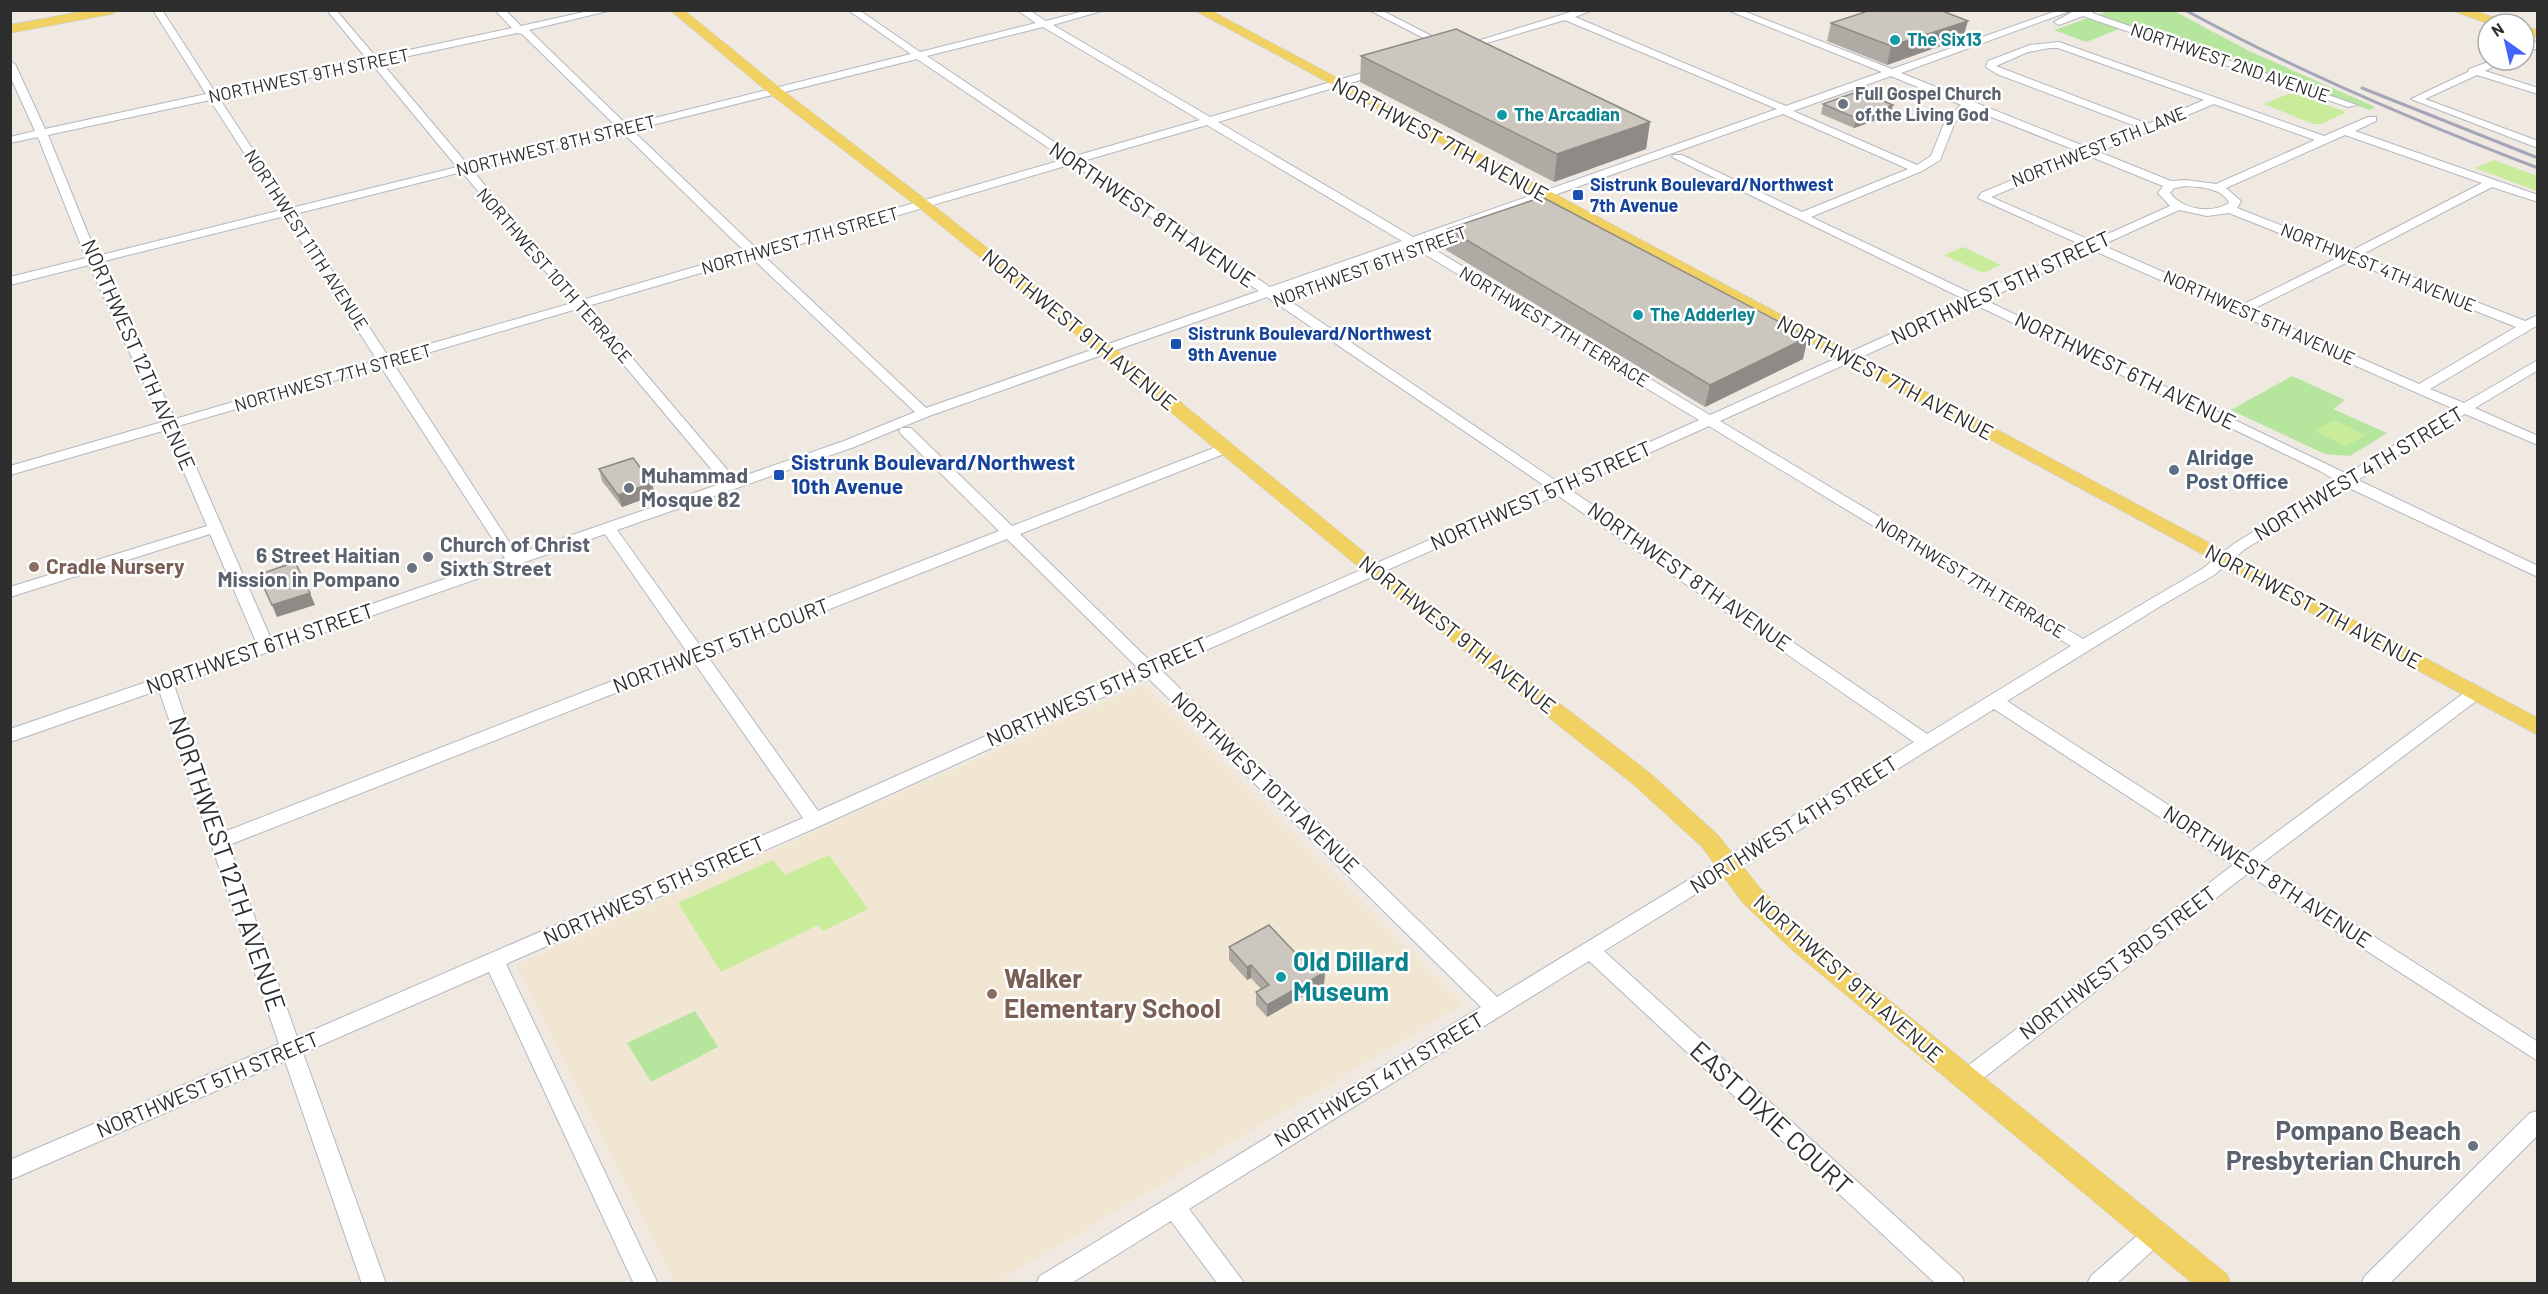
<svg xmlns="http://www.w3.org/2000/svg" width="2548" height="1294" font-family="Barlow,sans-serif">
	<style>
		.education { fill: #f0e6d1 }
		.green { fill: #b6e59e }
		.pitch { fill: #c9ec9a }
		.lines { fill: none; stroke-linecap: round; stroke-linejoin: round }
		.minor-casing { stroke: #b4b7c1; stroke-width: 2 }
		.major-casing { stroke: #c9c9c9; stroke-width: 1 }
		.minor { fill: #fff; fill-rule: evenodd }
		.major { fill: #f2d163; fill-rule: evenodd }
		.rail { stroke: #a3a6b8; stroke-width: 3 }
		.wall { fill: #afaba4 }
		.shaded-wall { fill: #8e8b86 }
		.building { fill: #cbc7bf; stroke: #8e8b86; stroke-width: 1.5 }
		.culture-dot { fill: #0f9aa8; stroke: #fff; stroke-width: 2 }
		.worship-dot { fill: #6b7280; stroke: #fff; stroke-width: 2 }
		.transit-dot { fill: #1a4fb4; stroke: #fff; stroke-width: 2 }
		.service-dot { fill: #5c6f8a; stroke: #fff; stroke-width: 2 }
		.education-dot { fill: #8d6e63; stroke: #fff; stroke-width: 2 }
		.labels { text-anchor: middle; stroke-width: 5; stroke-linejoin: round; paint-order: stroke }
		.far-culture-label { font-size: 18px; font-weight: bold; fill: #0d838f; stroke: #fff; text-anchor: start }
		.far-street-label { font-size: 18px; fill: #2e2e2e; stroke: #fff }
		.far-worship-label { font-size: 18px; font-weight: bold; fill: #5b616d; stroke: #fff; text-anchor: start }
		.far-transit-label { font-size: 18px; font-weight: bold; fill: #164399; stroke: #fff; text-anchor: start }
		.street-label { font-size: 21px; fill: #2e2e2e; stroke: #fff }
		.service-label { font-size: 21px; font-weight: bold; fill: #4e5e75; stroke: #fff; text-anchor: start }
		.transit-label { font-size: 21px; font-weight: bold; fill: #164399; stroke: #fff; text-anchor: start }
		.worship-label { font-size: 21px; font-weight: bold; fill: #5b616d; stroke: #fff; text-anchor: start }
		.education-label { font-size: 21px; font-weight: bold; fill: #785e54; stroke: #fff; text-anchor: start }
		.near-street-label { font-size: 26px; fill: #2e2e2e; stroke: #fff }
		.near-culture-label { font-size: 26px; font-weight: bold; fill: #0d838f; stroke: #fff; text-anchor: start }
		.near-education-label { font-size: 26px; font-weight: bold; fill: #785e54; stroke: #fff; text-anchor: start }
		.near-worship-label { font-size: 26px; font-weight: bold; fill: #5b616d; stroke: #fff; text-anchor: end }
	</style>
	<rect width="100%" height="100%" fill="#efe9e1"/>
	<!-- education -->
	<path class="education" d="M1144 684 1464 1004 996 1283 675 1284 516 965Z"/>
	<!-- green -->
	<path class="green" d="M2109 11H2174L2249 51 2375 107 2370 110 2127 26 2086 42 2054 30Z
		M2292 376 2345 400 2333 409 2387 433 2350 456 2325 454 2231 410Z
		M695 1011 718 1047 651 1082 627 1043Z"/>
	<!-- pitch -->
	<path class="pitch" d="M2288 94H2295L2344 111 2345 113 2321 124H2313L2264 104Z
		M2494 160 2537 176V191L2475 168Z
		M1963 247 2001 265 1983 273 1944 255Z
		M2334 420 2366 435 2346 446 2314 431Z
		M829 855 868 909 823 931 818 925 721 972 678 903 773 860 785 875Z"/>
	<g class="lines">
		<!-- minor casing -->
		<g class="minor-casing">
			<path id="minor" d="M153 10H162L215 92 367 59 327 10H336L376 57 512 28 495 10H505L521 26 593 10H612L529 30 627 125 911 54 848 10H859L920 52 1036 23 1017 10H1029L1046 21 1088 10H1105L1053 25 1210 117 1376 69H1384V73L1218 122 1413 237 1777 109 1565 20 1466 49 1458 47 1577 10H1593L1575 17 1786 106 1882 72 1727 10H1741L1892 69 2059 10H2073L1901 73 2089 148 2138 127 1997 74 1986 67 1988 61 2030 45 2059 42 2324 136 2368 117H2376V121L2355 131 2538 195V202L2492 187 2359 256 2525 321 2538 315V325L2430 389 2464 403 2538 360V370L2475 408 2538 436V445L2465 414 2358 480 2538 566V577L2347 487 2245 549 2214 575 2164 604 2007 701 2246 855 2468 690H2480L2483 694 2480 698 2261 864 2538 1042V1061L2247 874 1973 1086 1965 1089 1957 1086 1954 1080 1957 1074 2233 865 1994 709 1604 951 1961 1276 1965 1284H1936L1589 961 1189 1209 1245 1284H1218L1171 1221 1070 1284H1036L1040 1276 1481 1007 1147 677 820 826 506 964 658 1284H634L489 972 303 1053 386 1284H362L285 1061 10 1180V1160L279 1044 159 690 10 742V729L257 644 210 534 10 597V587L207 526 166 430 10 475V466L162 422 89 265 10 285V277L86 258 38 137 10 143V137L35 131 10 76V61L15 64 45 129 206 94ZM1043 27 1200 120 1075 156 927 56ZM517 33 522 34 617 127 467 164 381 62ZM2050 48H2058L2204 100 2148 124 1996 66 2028 52ZM917 59 1065 159 757 249 632 130ZM372 64 457 167 291 208 219 98ZM1891 76 1961 105 1945 121 1931 156 1917 165 1793 111ZM210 100 281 210 97 256 48 135ZM2214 104 2315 140 2216 184 2186 180 2171 181 2099 152ZM1971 109 2080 152 1981 193 1978 198 2082 245 1975 295 1811 217 1922 171 1940 160 1955 122ZM1783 114 1908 169 1802 212 1682 155H1674L1672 157 1966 300 1710 415 1422 242ZM1207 125 1402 241 1270 287 1083 161ZM622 132 732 239 746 252 582 300 472 170ZM2345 135 2482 183 2349 252 2237 208 2241 201 2226 188ZM2089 156 2163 186 2158 193 2170 206 2092 241 1991 197ZM1072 164 1259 291 926 408 763 255ZM462 172 572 303 388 356 295 214ZM2186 186C2200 187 2223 188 2229 203 2211 214 2183 210 2170 193L2174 188ZM2179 210 2207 216 2229 213 2339 257 2240 306 2102 245ZM285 216 377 360 175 419 100 262ZM1411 246 1426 255 1699 420 1559 483 1278 293ZM2092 250 2454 409 2347 474 1985 300ZM752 258 915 412 844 441 735 479 588 306ZM2350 261 2516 327 2419 384 2251 310ZM1267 297 1548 488 1151 662 1020 534 1229 452 1231 449 1229 446H1219L1012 526 911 428H901L899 431 901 434 999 531 701 647 617 530 854 447 929 416ZM1976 305 2320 471 2337 481 2235 543 2202 569 2083 639 1720 421ZM577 309 723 483 517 554 393 363ZM381 367 505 558 271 639 178 426ZM1709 426 2071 646 1927 734 1569 489ZM1557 495 1914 742 1497 997 1161 670ZM605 534 687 652 224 832 174 685ZM1007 539 1138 668 818 811 708 657ZM694 662 803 818 297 1037 229 845Z
				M1369 10H1381L1453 47 1445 49Z
				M2076 10H2096L2092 13 2357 105 2348 107 2083 16 2059 25 2054 22Z
				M2538 41V48L2524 53V46Z
				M2494 60H2507L2485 71 2538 88V94L2477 75 2425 99 2538 141V148L2411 99 2468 72 2469 69Z
				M2538 1111V1135L2389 1284H2361L2365 1276 2530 1113Z
				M2155 1224 2163 1227 2167 1234 2163 1241 2116 1284H2087L2091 1276 2147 1227Z"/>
		</g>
		<!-- major casing -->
		<g class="major-casing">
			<path id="major" d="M90 10H118L112 14 10 33V25Z
				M670 10H684L780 88 929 202 1112 346 1380 565 1650 773 1718 835 1760 888 1810 936 2227 1274 2231 1284H2193L1792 950 1742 902 1702 847 1634 785 1366 573 1100 354 919 208 770 94Z
				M1194 10H1210L2538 718V735Z
				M2451 10H2471L2506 21 2508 24H2489Z
				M2524 26 2538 30V38L2524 34Z"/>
		</g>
		<!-- minor -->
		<use href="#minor" class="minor"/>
		<!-- major -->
		<use href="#major" class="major"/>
		<!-- rail -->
		<path class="rail" d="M2185 10C2299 72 2417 122 2538 168
			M2362 88 2538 158"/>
	</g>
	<!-- wall -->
	<path class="wall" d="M1831 23 1963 38 1887 65 1827 41Z
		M1361 56 1650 122 1646 149 1554 182 1360 82Z
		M1823 104 1893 105 1890 115 1854 128 1821 114Z
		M1448 229 1803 359 1705 407 1446 250Z
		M599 469 655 495 622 507 602 481Z
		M1229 947 1325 972 1324 984 1267 1017 1256 1005V992L1261 989 1251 978 1247 980 1229 960Z"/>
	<!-- shaded-wall -->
	<path class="shaded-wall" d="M1968 21 1963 38 1887 65 1891 46Z
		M1893 105 1890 115 1854 128 1856 118Z
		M1650 122 1646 149 1554 182 1557 154Z
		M1808 337 1803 359 1705 407 1710 385Z
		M652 483 655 495 622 507 618 495Z
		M310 593 315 605 277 617 272 605Z
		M1251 965V978L1247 980V967Z
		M1325 972 1324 984 1267 1017V1005Z"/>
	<!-- building -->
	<path class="building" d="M1871 10H1940L1968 21 1891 46 1831 23Z
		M1456 29 1650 122 1557 154 1361 56Z
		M1859 91 1893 105 1856 118 1823 104Z
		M1542 197 1808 337 1710 385 1448 229Z
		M633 458 652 483 618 495 599 469Z
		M295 562 310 593 272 605 258 575Z
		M1269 925 1305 963 1313 959 1325 972 1267 1005 1256 992 1269 985 1251 965 1247 967 1229 947Z"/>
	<!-- markers -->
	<g class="culture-dot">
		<circle cx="1895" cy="40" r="6"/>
		<circle cx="1502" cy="115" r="6"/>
		<circle cx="1638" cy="315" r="6"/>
		<circle cx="1281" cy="977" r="6"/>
	</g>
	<g class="worship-dot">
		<circle cx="1843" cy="104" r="6"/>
		<circle cx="629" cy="488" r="6"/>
		<circle cx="428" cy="557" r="6"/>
		<circle cx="412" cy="568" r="6"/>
		<circle cx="2473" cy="1146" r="6"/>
	</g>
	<g class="transit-dot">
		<rect x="1572" y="189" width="12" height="12" rx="3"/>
		<rect x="1170" y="338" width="12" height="12" rx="3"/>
		<rect x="773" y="469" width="12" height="12" rx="3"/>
	</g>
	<circle class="service-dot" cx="2174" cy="470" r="6"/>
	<g class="education-dot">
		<circle cx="34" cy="567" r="6"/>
		<circle cx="992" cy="994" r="6"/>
	</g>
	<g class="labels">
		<!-- far-culture labels -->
		<g class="far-culture-label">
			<text x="1907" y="46">The Six13</text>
			<text x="1514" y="121">The Arcadian</text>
			<text x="1650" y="321">The Adderley</text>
		</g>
		<!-- far-street labels -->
		<g class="far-street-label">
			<text transform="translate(2230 63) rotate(19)" y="6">NORTHWEST 2ND AVENUE</text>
			<text transform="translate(309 76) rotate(-12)" y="6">NORTHWEST 9TH STREET</text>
			<text transform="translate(556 146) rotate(-14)" y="6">NORTHWEST 8TH STREET</text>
			<text transform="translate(2099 147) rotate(-22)" y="6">NORTHWEST 5TH LANE</text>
			<text transform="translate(306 240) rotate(57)" y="6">NORTHWEST 11TH AVENUE</text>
			<text transform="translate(800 241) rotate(-16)" y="6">NORTHWEST 7TH STREET</text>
			<text transform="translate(1370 267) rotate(-20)" y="6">NORTHWEST 6TH STREET</text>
			<text transform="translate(2378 268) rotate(22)" y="6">NORTHWEST 4TH AVENUE</text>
			<text transform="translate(554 276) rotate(49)" y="6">NORTHWEST 10TH TERRACE</text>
			<text transform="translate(2259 318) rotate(24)" y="6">NORTHWEST 5TH AVENUE</text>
			<text transform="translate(1554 327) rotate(31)" y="6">NORTHWEST 7TH TERRACE</text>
			<text transform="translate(333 378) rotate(-16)" y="6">NORTHWEST 7TH STREET</text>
			<text transform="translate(1970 578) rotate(31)" y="6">NORTHWEST 7TH TERRACE</text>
		</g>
		<!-- far-worship labels -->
		<g class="far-worship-label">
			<text x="1855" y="100">Full Gospel Church<tspan x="1855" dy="21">of the Living God</tspan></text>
		</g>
		<!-- far-transit labels -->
		<g class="far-transit-label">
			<text x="1590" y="191">Sistrunk Boulevard/Northwest<tspan x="1590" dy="21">7th Avenue</tspan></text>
			<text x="1188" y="340">Sistrunk Boulevard/Northwest<tspan x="1188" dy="21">9th Avenue</tspan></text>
		</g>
		<!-- street labels -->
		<g class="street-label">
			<text transform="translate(1440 140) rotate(28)" y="7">NORTHWEST 7TH AVENUE</text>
			<text transform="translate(1152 215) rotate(34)" y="7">NORTHWEST 8TH AVENUE</text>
			<text transform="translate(2001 288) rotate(-25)" y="7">NORTHWEST 5TH STREET</text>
			<text transform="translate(1079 330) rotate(39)" y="7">NORTHWEST 9TH AVENUE</text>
			<text transform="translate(138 355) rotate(66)" y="7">NORTHWEST 12TH AVENUE</text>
			<text transform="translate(2125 371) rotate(26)" y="7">NORTHWEST 6TH AVENUE</text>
			<text transform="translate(1885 378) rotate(28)" y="7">NORTHWEST 7TH AVENUE</text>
			<text transform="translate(2359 474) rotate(-31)" y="7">NORTHWEST 4TH STREET</text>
			<text transform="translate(1541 496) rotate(-24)" y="7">NORTHWEST 5TH STREET</text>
			<text transform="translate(1689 577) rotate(35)" y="7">NORTHWEST 8TH AVENUE</text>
			<text transform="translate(2313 607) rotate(28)" y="7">NORTHWEST 7TH AVENUE</text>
			<text transform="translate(1457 635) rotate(38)" y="7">NORTHWEST 9TH AVENUE</text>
			<text transform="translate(721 646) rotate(-21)" y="7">NORTHWEST 5TH COURT</text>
			<text transform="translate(260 649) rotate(-19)" y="7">NORTHWEST 6TH STREET</text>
			<text transform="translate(1097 692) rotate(-24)" y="7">NORTHWEST 5TH STREET</text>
			<text transform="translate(1265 783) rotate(44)" y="7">NORTHWEST 10TH AVENUE</text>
			<text transform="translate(1794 825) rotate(-32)" y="7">NORTHWEST 4TH STREET</text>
			<text transform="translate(2267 877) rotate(33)" y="7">NORTHWEST 8TH AVENUE</text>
			<text transform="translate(654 891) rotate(-24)" y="7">NORTHWEST 5TH STREET</text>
			<text transform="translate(2118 963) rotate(-37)" y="7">NORTHWEST 3RD STREET</text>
			<text transform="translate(1848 979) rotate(41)" y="7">NORTHWEST 9TH AVENUE</text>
			<text transform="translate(1379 1080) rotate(-31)" y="7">NORTHWEST 4TH STREET</text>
			<text transform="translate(208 1085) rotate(-23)" y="7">NORTHWEST 5TH STREET</text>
		</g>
		<!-- service labels -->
		<g class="service-label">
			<text x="2186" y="465">Alridge<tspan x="2186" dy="24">Post Office</tspan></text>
		</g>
		<!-- transit labels -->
		<g class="transit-label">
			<text x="791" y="470">Sistrunk Boulevard/Northwest<tspan x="791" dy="24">10th Avenue</tspan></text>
		</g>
		<!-- worship labels -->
		<g class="worship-label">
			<text x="641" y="483">Muhammad<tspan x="641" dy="24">Mosque 82</tspan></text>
			<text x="440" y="552">Church of Christ<tspan x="440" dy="24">Sixth Street</tspan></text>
			<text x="400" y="563" text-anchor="end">6 Street Haitian<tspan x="400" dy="24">Mission in Pompano</tspan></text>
		</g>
		<!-- education labels -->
		<g class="education-label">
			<text x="46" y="574">Cradle Nursery</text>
		</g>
		<!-- near-street labels -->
		<g class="near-street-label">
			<text transform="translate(227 864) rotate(71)" y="9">NORTHWEST 12TH AVENUE</text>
			<text transform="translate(1771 1118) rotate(43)" y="9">EAST DIXIE COURT</text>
		</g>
		<!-- near-culture labels -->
		<g class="near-culture-label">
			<text x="1293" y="971">Old Dillard<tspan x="1293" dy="30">Museum</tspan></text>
		</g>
		<!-- near-education labels -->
		<g class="near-education-label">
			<text x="1004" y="988">Walker<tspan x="1004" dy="30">Elementary School</tspan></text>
		</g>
		<!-- near-worship labels -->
		<g class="near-worship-label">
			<text x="2461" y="1140">Pompano Beach<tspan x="2461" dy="30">Presbyterian Church</tspan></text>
		</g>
	</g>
	<!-- border -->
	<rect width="2548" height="1294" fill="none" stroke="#2e2e2e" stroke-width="24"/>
	<!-- north arrow -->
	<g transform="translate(2506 42) rotate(326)"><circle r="28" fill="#ffffff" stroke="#ababab" stroke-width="1.5"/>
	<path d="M0-4.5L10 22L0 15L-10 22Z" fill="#4264fb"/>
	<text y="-9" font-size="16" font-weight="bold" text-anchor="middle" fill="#2e2e2e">N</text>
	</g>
</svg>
